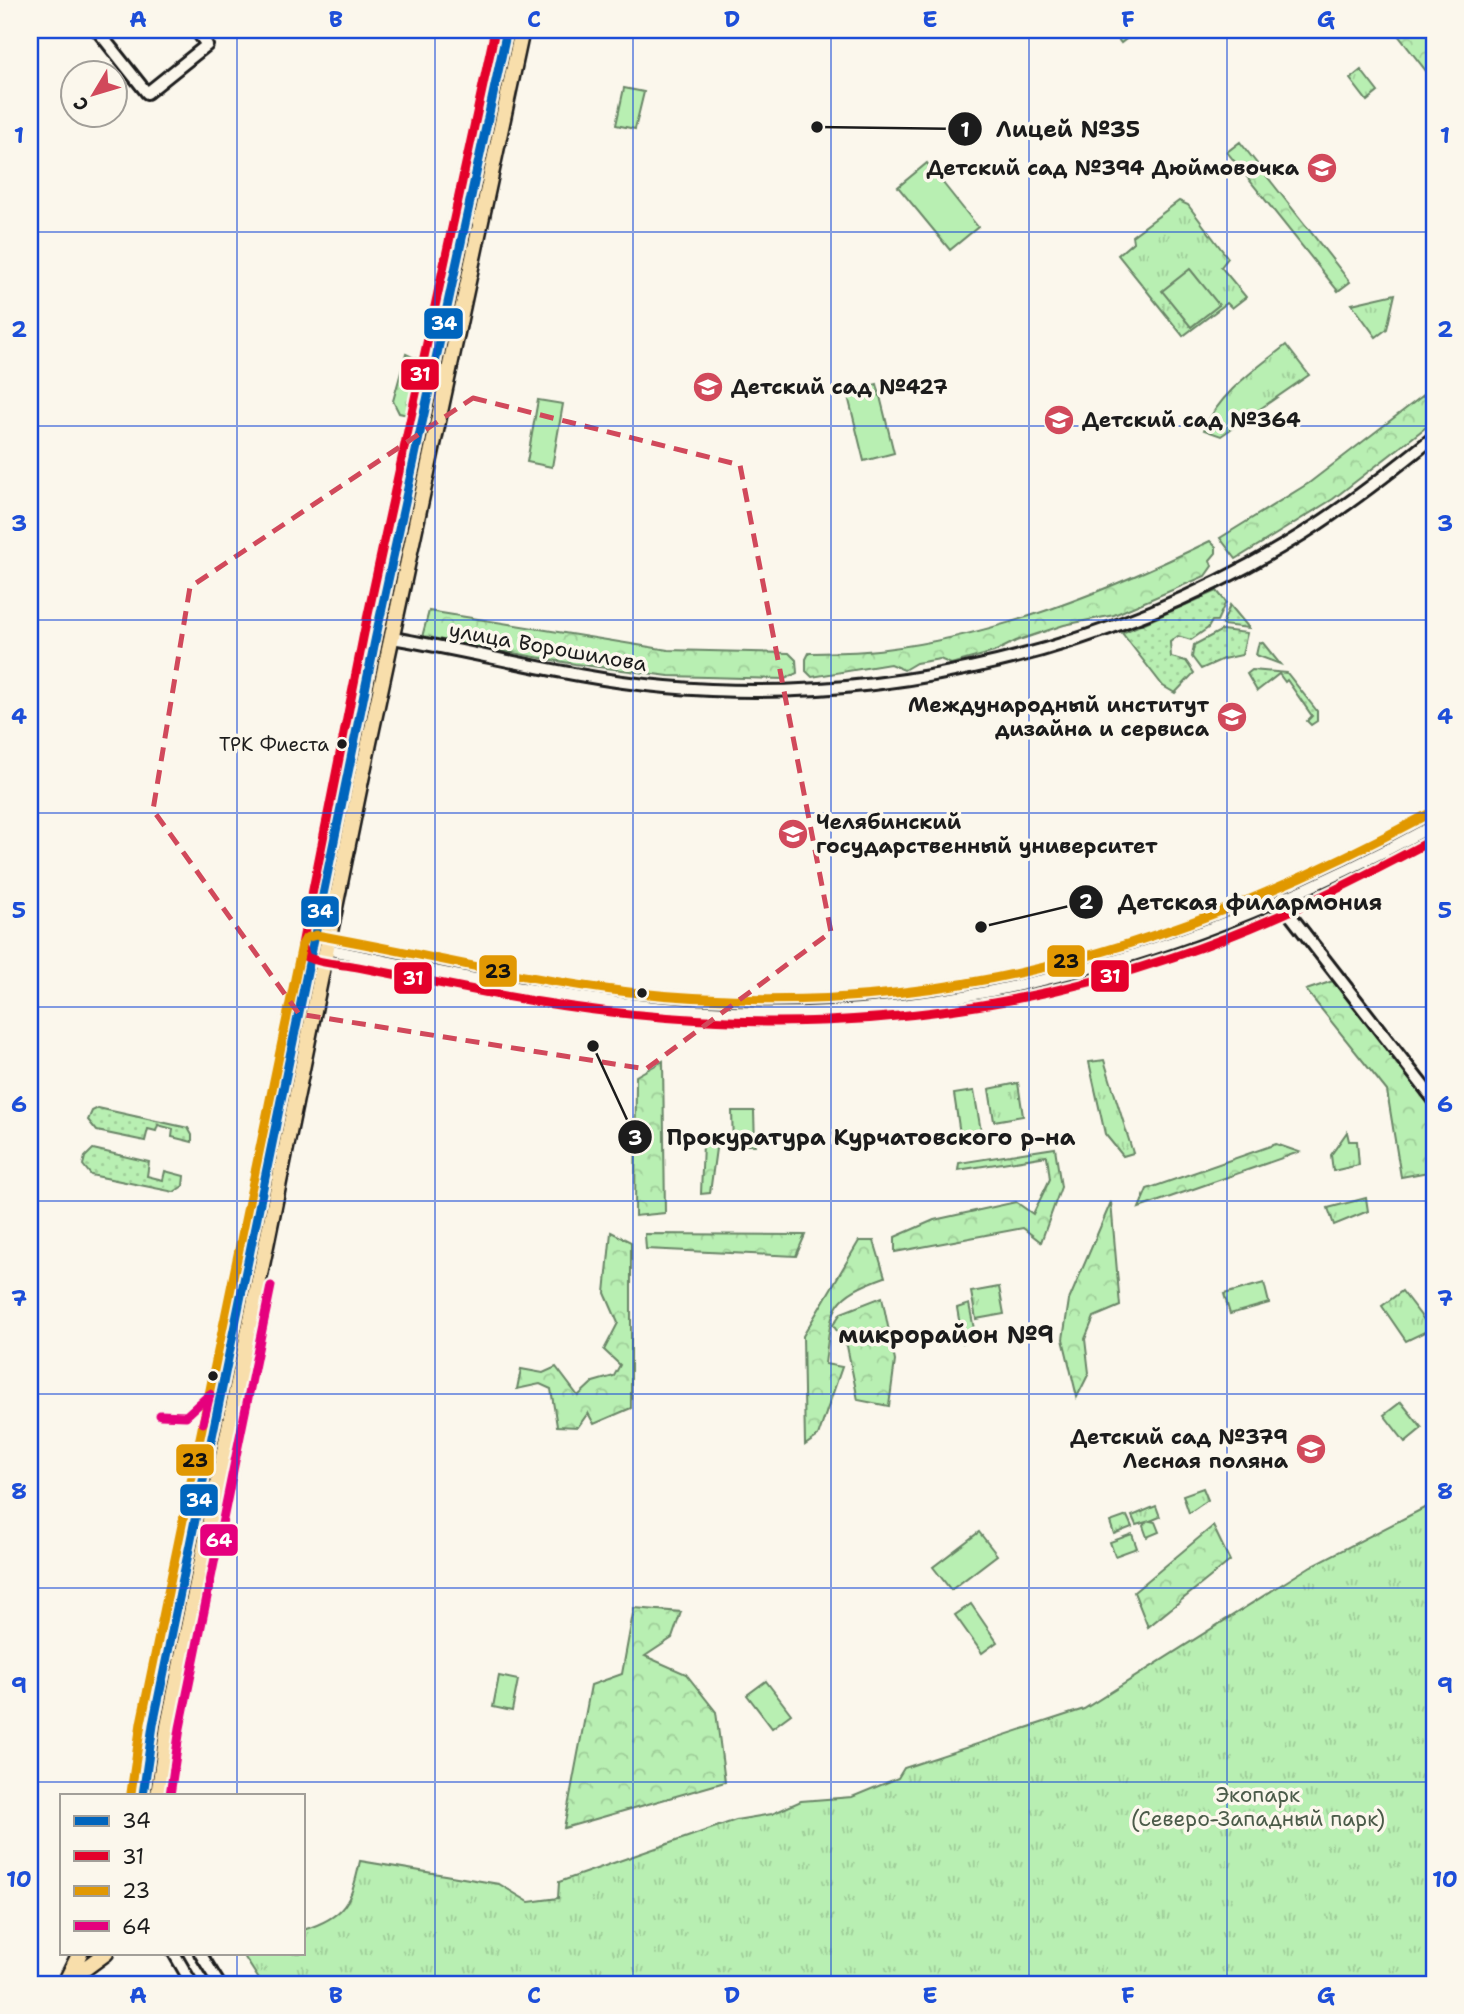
<svg xmlns="http://www.w3.org/2000/svg" width="1464" height="2014" font-family="'Shantell Sans',sans-serif">
	<style>
		.grass { fill: url(#grass-dots); stroke: #6a8667; stroke-width: 2 }
		.forest { fill: url(#forest-crowns); stroke: #6a8667; stroke-width: 2 }
		.park { fill: url(#park-tufts); stroke: #6a8667; stroke-width: 2 }
		.garden { fill: #b8efb2; stroke: #6a8667; stroke-width: 2 }
		.lines { fill: none; stroke-linecap: round; stroke-linejoin: round }
		.minor-casing { stroke: #1c1c1c; stroke-width: 16 }
		.major-casing { stroke: #1c1c1c; stroke-width: 19 }
		.minor { stroke: #fbf7ec; stroke-width: 10 }
		.major { stroke: #f8deab; stroke-width: 14 }
		.bus-1-casing { stroke: #fbf7ec; stroke-width: 14 }
		.bus-2-casing { stroke: #fbf7ec; stroke-width: 14 }
		.bus-3-casing { stroke: #fbf7ec; stroke-width: 14 }
		.bus-4-casing { stroke: #fbf7ec; stroke-width: 14 }
		.bus-1 { stroke: #0065bd; stroke-width: 9 }
		.bus-2 { stroke: #e4002b; stroke-width: 9 }
		.bus-3 { stroke: #e19803; stroke-width: 9 }
		.bus-4 { stroke: #e5007d; stroke-width: 9 }
		.marked { fill: none; stroke: #d1495b; stroke-width: 5; stroke-dasharray: 14 9; stroke-linejoin: round }
		.grid { fill: none; stroke: #1d4ed8; stroke-width: 2; stroke-opacity: 0.55 }
		.bus-dot { fill: #1c1c1c; stroke: #fbf7ec; stroke-width: 2.5 }
		.labels { text-anchor: middle; stroke-width: 7; stroke-linejoin: round; paint-order: stroke }
		.bus-label { font-size: 19px; fill: #1c1c1c; stroke: #fbf7ec; text-anchor: end }
		.poi-label { font-size: 21px; font-weight: bold; fill: #1c1c1c; stroke: #fbf7ec; text-anchor: end }
		.street-label { font-size: 21px; fill: #1c1c1c; stroke: #fbf7ec }
		.park-label { font-size: 21px; fill: #4b5b49; stroke: #fbf7ec }
		.quarter-label { font-size: 24px; font-weight: bold; fill: #1c1c1c; stroke: #fbf7ec }
		.leader { fill: none; stroke: #1c1c1c; stroke-width: 2.5 }
		.callout-dot { fill: #1c1c1c; stroke: #fbf7ec; stroke-width: 2.5 }
		.mark-label { font-size: 21px; text-anchor: middle; font-weight: bold; fill: #fff }
		.callout-label { font-size: 23px; text-anchor: middle; font-weight: bold; fill: #1c1c1c; stroke: #fbf7ec; stroke-width: 7; stroke-linejoin: round; paint-order: stroke }
		.line-badge { stroke: #fbf7ec; stroke-width: 2.5 }
		.badge-label { font-size: 19px; text-anchor: middle; font-weight: bold; fill: #fff }
		.pale-badge-label { font-size: 19px; text-anchor: middle; font-weight: bold; fill: #111 }
		.neatline { fill: none; stroke: #1d4ed8; stroke-width: 2.5 }
		.grid-label { font-size: 23px; text-anchor: middle; font-weight: bold; fill: #1d4ed8 }
	</style>
	<defs>
		<pattern id="grass-dots" width="8" height="8" patternUnits="userSpaceOnUse" patternTransform="scale(1.75)"><rect width="8" height="8" fill="#b8efb2"/><path d="M2 2h.1M6 6h.1" fill="none" stroke="#9ecc98" stroke-width="1.8" stroke-linecap="round"/></pattern>
		<pattern id="forest-crowns" width="20" height="18" patternUnits="userSpaceOnUse" patternTransform="scale(1.75)"><rect width="20" height="18" fill="#b8efb2"/><path d="M2 6a3 3 0 1 1 6 0M12 15a3 3 0 1 1 6 0" fill="none" stroke="#9ecc98"/></pattern>
		<pattern id="park-tufts" width="24" height="20" patternUnits="userSpaceOnUse" patternTransform="scale(1.75)"><rect width="24" height="20" fill="#b8efb2"/><path d="M3 7l-1-3M5 7V3M7 7l1-3M15 17l-1-3M17 17v-4M19 17l1-3" fill="none" stroke="#9ecc98"/></pattern>
	</defs>
	<rect width="100%" height="100%" fill="#fbf7ec"/>
	<filter id="ink" filterUnits="userSpaceOnUse"><feTurbulence type="fractalNoise" baseFrequency=".0143" numOctaves="2"/><feDisplacementMap in="SourceGraphic" scale="14" xChannelSelector="R" yChannelSelector="G"/><feConvolveMatrix kernelMatrix="1 2 1 2 8 2 1 2 1" color-interpolation-filters="sRGB"/></filter>
	<g filter="url(#ink)">
		<!-- grass -->
		<path class="grass" d="M1217 591 1226 602 1217 621H1212L1208 628 1191 640 1178 636 1170 642 1171 657 1186 661 1194 673 1175 693 1163 686 1122 633Z
			M1230 605 1249 628 1222 625Z
			M1222 630 1247 633 1242 655 1223 659 1201 669 1192 657 1194 645Z
			M1259 642 1263 643 1280 664 1256 655Z
			M1252 670 1287 673 1317 711V721L1311 725 1307 721 1312 716 1287 680 1285 682 1279 674 1257 691 1247 674Z
			M98 1108 188 1128 192 1135V1142L172 1137 173 1129 158 1125 156 1131 148 1129 145 1141 97 1131 88 1120 92 1111Z
			M93 1149 149 1162 147 1176 163 1180 165 1171 184 1176 183 1186 174 1192 91 1175 83 1165 85 1157Z"/>
		<!-- forest -->
		<path class="forest" d="M1394 30H1427L1434 39V81Z
			M1240 142 1350 282 1338 291 1227 152Z
			M406 354 425 363 413 416 399 413 393 401Z
			M1434 387V421L1333 499 1236 559 1220 538 1309 483Z
			M1210 541 1216 547V553L1210 560 1212 566 1205 576 1114 615 1064 625 1016 641 994 652 951 664 940 659 916 663 904 670 890 664 812 677 806 671V659L809 653C834 652 860 653 885 649 999 635 1108 591 1210 541Z
			M429 611 668 650 789 653 796 660 797 673 785 679 669 676 575 664 422 637Z
			M1333 981 1434 1110V1171L1401 1177 1387 1091 1306 990Z
			M663 1061 665 1213 635 1216 636 1076Z
			M717 1141 710 1193 701 1194 703 1143Z
			M1276 1144 1299 1152 1139 1208 1147 1189Z
			M1055 1148 1061 1187 1041 1242 1023 1228 895 1252V1237L934 1220 1016 1202 1033 1214 1050 1179 1047 1156 958 1170 959 1163Z
			M1111 1202 1120 1306 1094 1317 1085 1339 1089 1373 1077 1397 1063 1339 1069 1300Z
			M611 1232 631 1242V1408L594 1424 588 1413 578 1427 557 1426 551 1389 540 1384 517 1389 521 1369 543 1373 556 1367 578 1396 593 1382 614 1376 620 1365 604 1350 618 1323 605 1293Z
			M645 1235V1234L805 1235 796 1256 646 1249Z
			M859 1241H874L885 1277C829 1297 832 1308 825 1364L842 1367 818 1436 805 1445 803 1336Z
			M882 1297 895 1361 889 1406 858 1400 847 1346 833 1325 841 1313Z
			M1213 1526 1230 1561 1148 1627 1134 1592Z
			M634 1608 681 1612 672 1638 645 1656 686 1674 716 1712 725 1782 564 1828 591 1685 622 1674Z"/>
		<!-- park -->
		<path class="park" d="M1361 70 1378 92 1367 101 1350 79Z
			M1179 201 1188 205 1228 258 1221 267 1246 297 1232 308 1227 303 1183 336 1118 255 1133 242 1132 236Z
			M1395 294 1387 329 1376 337 1352 304Z
			M1286 345 1309 375 1221 436 1204 430C1219 393 1256 369 1286 345Z
			M1104 1060 1133 1153 1123 1156 1105 1134 1089 1062Z
			M1018 1083 1023 1116 994 1121 989 1089Z
			M1347 1132 1349 1141H1357L1359 1165 1333 1171 1331 1155Z
			M1366 1198 1368 1211 1334 1225 1328 1208Z
			M999 1287 1004 1314 976 1319 971 1292Z
			M1402 1291 1431 1329 1406 1341 1382 1306Z
			M1203 1488 1208 1500 1189 1513 1183 1495Z
			M1434 1503V1984H262L242 1953H303V1930C345 1917 351 1903 360 1861L499 1884 529 1902 558 1898 559 1882 736 1820 772 1814 801 1801 852 1797 898 1778 904 1768 1084 1709 1311 1566Z
			M1156 1506 1160 1517 1150 1521 1155 1522 1159 1532 1147 1537 1143 1526 1146 1522 1136 1525 1132 1516Z
			M1127 1516 1132 1527 1114 1534 1110 1522Z"/>
		<!-- garden -->
		<path class="garden" d="M1111 30H1138L1121 43Z
			M624 88 644 92 635 129 616 125Z
			M927 163 978 227 950 250 898 187Z
			M1190 269 1219 305 1191 327 1162 291Z
			M877 384 894 453 864 461 847 392Z
			M538 400 563 404 552 467 527 462Z
			M974 1091 981 1131 960 1134 954 1094Z
			M732 1111H754L755 1145H733Z
			M1264 1283 1269 1303 1230 1314 1224 1294Z
			M969 1304 976 1339 963 1343 957 1308Z
			M1401 1402 1422 1428 1405 1442 1384 1415Z
			M979 1532 997 1555 951 1590 933 1567Z
			M1132 1534 1137 1548 1115 1556 1110 1542Z
			M971 1604 997 1642 982 1653 955 1615Z
			M499 1676 518 1680 512 1711 493 1707Z
			M766 1681 791 1714 772 1728 747 1695Z"/>
		<g class="lines">
			<!-- minor casing -->
			<g class="minor-casing">
				<path id="minor" d="M97 30 147 93 207 45 196 30
					M392 638C483 653 573 679 666 687 887 707 1116 651 1304 533 1350 504 1392 471 1434 437
					M1280 902 1434 1100
					M326 949C446 973 567 1001 690 1010 958 1028 1201 952 1434 825
					M174 1953 192 1984
					M200 1953 219 1984"/>
			</g>
			<!-- major casing -->
			<g class="major-casing">
				<path id="major" d="M143 1795 153 1725 376 636 507 30
					M158 1795 168 1726 361 780 522 30
					M68 1977 80 1953
					M65 1983 106 1953"/>
			</g>
			<!-- minor -->
			<use href="#minor" class="minor"/>
			<!-- major -->
			<use href="#major" class="major"/>
			<!-- bus-1 casing -->
			<g class="bus-1-casing">
				<path id="bus-1" d="M143 1795 153 1725 376 636 507 30"/>
			</g>
			<!-- bus-2 casing -->
			<g class="bus-2-casing">
				<path id="bus-2" d="M495 30 364 633 302 945 306 957C322 964 341 964 358 967 398 975 438 983 479 991 715 1038 943 1035 1173 957 1264 927 1350 884 1434 839"/>
			</g>
			<!-- bus-3 casing -->
			<g class="bus-3-casing">
				<path id="bus-3" d="M131 1793 141 1723 302 945 306 938 316 935C420 953 524 980 629 992 924 1025 1171 953 1428 814"/>
			</g>
			<!-- bus-4 casing -->
			<g class="bus-4-casing">
				<path id="bus-4" d="M160 1415 186 1416 210 1394 203 1423
					M170 1795 180 1728 271 1286"/>
			</g>
			<!-- bus-1 -->
			<use href="#bus-1" class="bus-1"/>
			<!-- bus-2 -->
			<use href="#bus-2" class="bus-2"/>
			<!-- bus-3 -->
			<use href="#bus-3" class="bus-3"/>
			<!-- bus-4 -->
			<use href="#bus-4" class="bus-4"/>
		</g>
	</g>
	<!-- marked area -->
	<path class="marked" d="M473 398 740 465 831 932 646 1069 299 1014 153 810 190 587Z"/>
	<!-- grid -->
	<path class="grid" d="M237 30V1795M435 30V1984M633 30V1984M831 30V1984M1029 30V1984M1227 30V1984M30 232H1434M30 426H1434M30 620H1434M30 813H1434M30 1007H1434M30 1201H1434M30 1394H1434M30 1588H1434M30 1782H1434M237 1953V1984"/>
	<!-- icons -->
	<defs>
		<g id="school-disc" transform="scale(1.575)"><circle r="9.5" fill="#d1495b" stroke="#fbf7ec"/><path d="M0-5L7-2L0 1L-7-2ZM-4 1L0 2.5L4 1V4Q0 6-4 4Z" fill="#fff"/></g>
		<g id="university-disc" transform="scale(1.575)"><circle r="9.5" fill="#d1495b" stroke="#fbf7ec"/><path d="M0-5L7-2L0 1L-7-2ZM-4 1L0 2.5L4 1V4Q0 6-4 4Z" fill="#fff"/></g>
	</defs>
	<g fill-rule="evenodd">
		<use href="#school-disc" x="1322" y="168"/>
		<use href="#school-disc" x="708" y="387"/>
		<use href="#school-disc" x="1059" y="420"/>
		<use href="#university-disc" x="1232" y="717"/>
		<use href="#university-disc" x="793" y="834"/>
		<use href="#school-disc" x="1311" y="1449"/>
	</g>
	<!-- markers -->
	<g class="bus-dot">
		<circle cx="342" cy="744" r="6"/>
		<circle cx="642" cy="993" r="6"/>
		<circle cx="213" cy="1376" r="6"/>
	</g>
	<g class="labels">
		<!-- bus labels -->
		<g class="bus-label">
			<text x="329" y="751">ТРК Фиеста</text>
		</g>
		<!-- poi labels -->
		<g class="poi-label">
			<text x="1299" y="175">Детский сад №394 Дюймовочка</text>
			<text x="731" y="394" text-anchor="start">Детский сад №427</text>
			<text x="1082" y="427" text-anchor="start">Детский сад №364</text>
			<text x="1209" y="712">Международный институт<tspan x="1209" dy="24">дизайна и сервиса</tspan></text>
			<text x="816" y="829" text-anchor="start">Челябинский<tspan x="816" dy="24">государственный университет</tspan></text>
			<text x="1288" y="1444">Детский сад №379<tspan x="1288" dy="24">Лесная поляна</tspan></text>
		</g>
		<!-- street labels -->
		<g class="street-label">
			<text transform="translate(548 647) rotate(10)" y="7">улица Ворошилова</text>
		</g>
		<!-- park labels -->
		<g class="park-label">
			<text x="1258" y="1802">Экопарк<tspan x="1258" dy="24">(Северо-Западный парк)</tspan></text>
		</g>
		<!-- quarter labels -->
		<g class="quarter-label">
			<text x="946" y="1343">микрорайон №9</text>
		</g>
	</g>
	<!-- callouts -->
	<path class="leader" d="M817 127L965 129M981 927L1086 902M593 1046L635 1137"/>
	<g class="callout-dot">
		<circle cx="817" cy="127" r="7"/>
		<circle cx="981" cy="927" r="7"/>
		<circle cx="593" cy="1046" r="7"/>
		<circle cx="965" cy="129" r="18"/>
		<circle cx="1086" cy="902" r="18"/>
		<circle cx="635" cy="1137" r="18"/>
	</g>
	<g class="mark-label">
		<text x="965" y="137">1</text>
		<text x="1086" y="909">2</text>
		<text x="635" y="1145">3</text>
	</g>
	<g class="callout-label">
		<text x="1068" y="137">Лицей №35</text>
		<text x="1250" y="910">Детская филармония</text>
		<text x="871" y="1145">Прокуратура Курчатовского р-на</text>
	</g>
	<g class="line-badge">
		<rect x="423" y="307" width="41" height="33" rx="7" fill="#0065bd"/>
		<rect x="400" y="358" width="40" height="33" rx="7" fill="#e4002b"/>
		<rect x="300" y="895" width="40" height="33" rx="7" fill="#0065bd"/>
		<rect x="1046" y="944" width="40" height="34" rx="7" fill="#e19803"/>
		<rect x="478" y="954" width="40" height="34" rx="7" fill="#e19803"/>
		<rect x="1090" y="959" width="40" height="34" rx="7" fill="#e4002b"/>
		<rect x="393" y="961" width="40" height="34" rx="7" fill="#e4002b"/>
		<rect x="175" y="1443" width="40" height="34" rx="7" fill="#e19803"/>
		<rect x="179" y="1483" width="40" height="34" rx="7" fill="#0065bd"/>
		<rect x="199" y="1523" width="40" height="34" rx="7" fill="#e5007d"/>
	</g>
	<g class="badge-label">
		<text x="444" y="330">34</text>
		<text x="420" y="381">31</text>
		<text x="320" y="918">34</text>
		<text x="1110" y="983">31</text>
		<text x="413" y="985">31</text>
		<text x="199" y="1507">34</text>
		<text x="219" y="1547">64</text>
	</g>
	<g class="pale-badge-label">
		<text x="1066" y="968">23</text>
		<text x="498" y="978">23</text>
		<text x="195" y="1467">23</text>
	</g>
	<!-- margin -->
	<rect width="1464" height="2014" fill="none" stroke="#fbf7ec" stroke-width="77"/>
	<!-- legend -->
	<rect x="60" y="1794" width="245" height="161" fill="#fbf7ec" stroke="#a29f99" stroke-width="2"/>
	<rect x="74" y="1816" width="35" height="10" fill="#0065bd" stroke="#a29f99" stroke-width="2"/>
	<text x="122" y="1828" font-size="21" fill="#1c1c1c">34</text>
	<rect x="74" y="1851" width="35" height="10" fill="#e4002b" stroke="#a29f99" stroke-width="2"/>
	<text x="122" y="1864" font-size="21" fill="#1c1c1c">31</text>
	<rect x="74" y="1886" width="35" height="10" fill="#e19803" stroke="#a29f99" stroke-width="2"/>
	<text x="122" y="1898" font-size="21" fill="#1c1c1c">23</text>
	<rect x="74" y="1921" width="35" height="10" fill="#e5007d" stroke="#a29f99" stroke-width="2"/>
	<text x="122" y="1934" font-size="21" fill="#1c1c1c">64</text>
	<!-- north arrow -->
	<g transform="translate(94 94) rotate(232)"><circle r="33" fill="#fbf7ec" stroke="#a29f99" stroke-width="2"/>
	<path d="M0-5L12 26L0 18L-12 26Z" fill="#d1495b"/>
	<text y="-10" font-size="19" font-weight="bold" text-anchor="middle" fill="#1c1c1c">С</text>
	</g>
	<rect x="38" y="38" width="1388" height="1938" class="neatline"/>
	<g class="grid-label">
		<text x="138" y="27">A</text>
		<text x="336" y="27">B</text>
		<text x="534" y="27">C</text>
		<text x="732" y="27">D</text>
		<text x="930" y="27">E</text>
		<text x="1128" y="27">F</text>
		<text x="1326" y="27">G</text>
		<text x="19" y="143">1</text>
		<text x="1445" y="143">1</text>
		<text x="19" y="337">2</text>
		<text x="1445" y="337">2</text>
		<text x="19" y="531">3</text>
		<text x="1445" y="531">3</text>
		<text x="19" y="724">4</text>
		<text x="1445" y="724">4</text>
		<text x="19" y="918">5</text>
		<text x="1445" y="918">5</text>
		<text x="19" y="1112">6</text>
		<text x="1445" y="1112">6</text>
		<text x="19" y="1306">7</text>
		<text x="1445" y="1306">7</text>
		<text x="19" y="1499">8</text>
		<text x="1445" y="1499">8</text>
		<text x="19" y="1693">9</text>
		<text x="1445" y="1693">9</text>
		<text x="19" y="1887">10</text>
		<text x="1445" y="1887">10</text>
		<text x="138" y="2003">A</text>
		<text x="336" y="2003">B</text>
		<text x="534" y="2003">C</text>
		<text x="732" y="2003">D</text>
		<text x="930" y="2003">E</text>
		<text x="1128" y="2003">F</text>
		<text x="1326" y="2003">G</text>
	</g>
</svg>
